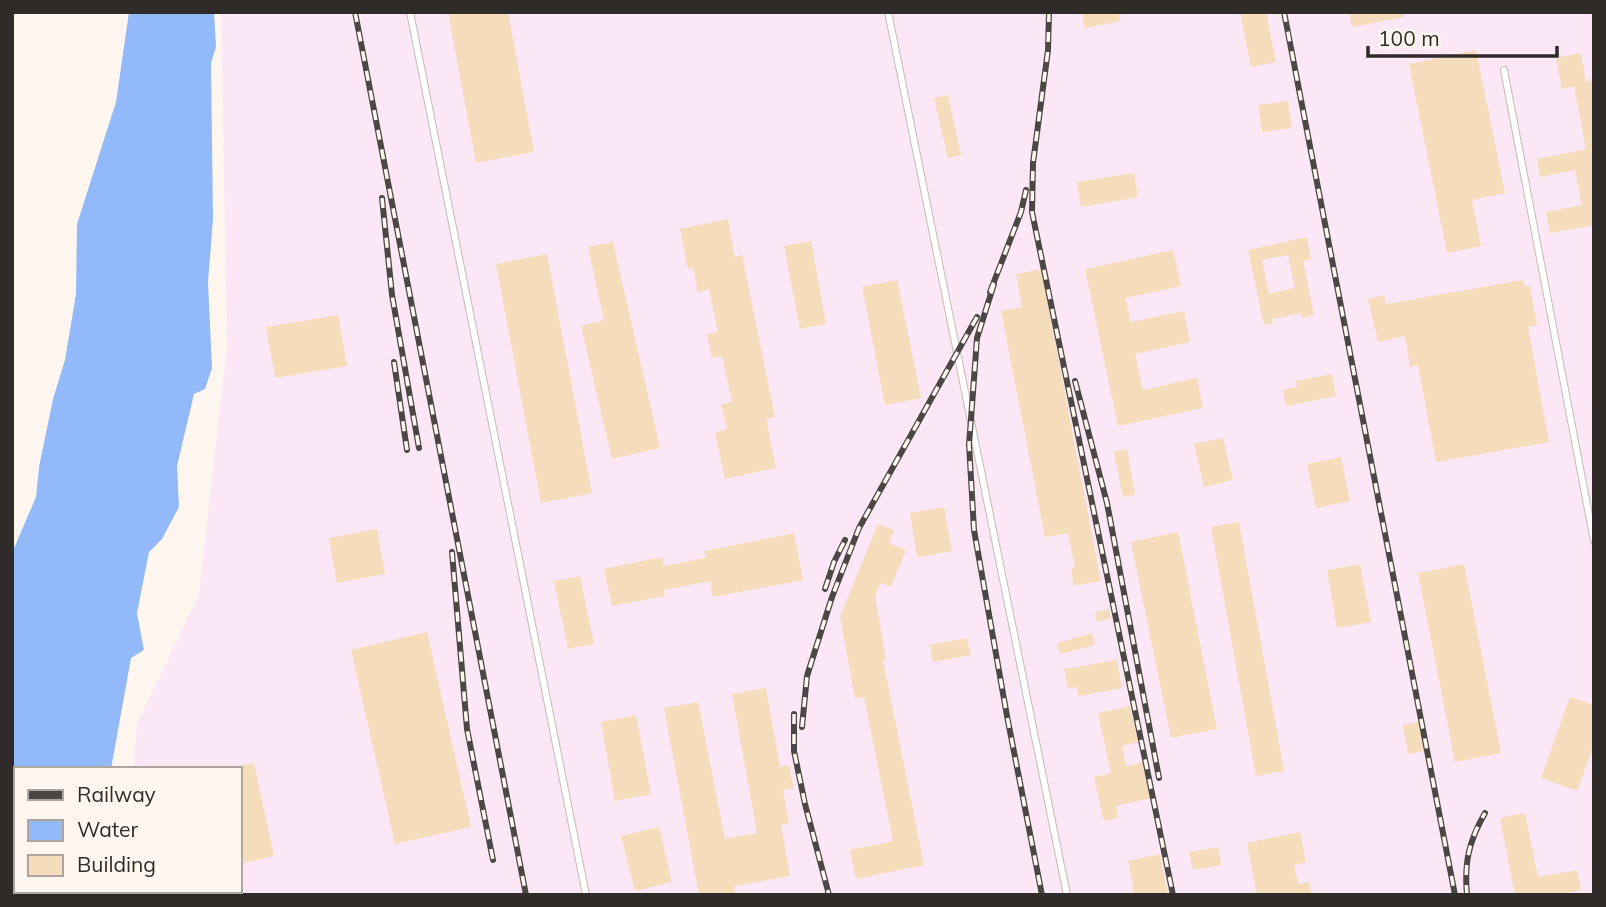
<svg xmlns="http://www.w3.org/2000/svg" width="1606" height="907" font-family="Mulish,sans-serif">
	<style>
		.industrial { fill: #fce7f6 }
		.water { fill: #92bafb }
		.building { fill: #f5ddbb; fill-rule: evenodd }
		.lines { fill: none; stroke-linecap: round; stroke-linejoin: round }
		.service-casing { stroke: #c3bbb4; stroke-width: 8 }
		.service { stroke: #fff; stroke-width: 6 }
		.rail-casing { stroke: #4b4744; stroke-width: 6 }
		.rail { stroke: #fff7ef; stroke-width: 3.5; stroke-dasharray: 10; stroke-linecap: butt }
	</style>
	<rect width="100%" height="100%" fill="#fff7ef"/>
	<!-- industrial -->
	<path class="industrial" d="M221 12H1591L1594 25V895H120L121 891H240V769H133L137 724 199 594 227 347Z"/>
	<!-- water -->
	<path class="water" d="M129 12H214L216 47 211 63 213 219 208 282 212 368 205 389 194 394 177 466 179 507 162 539 149 552 137 613 144 650 131 658 111 769H16V891H87L86 895H12V553L36 497 39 467 53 399 65 360 76 294 77 224 116 102Z"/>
	<!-- building -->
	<path class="building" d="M448 12H508L534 152 476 163Z
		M1082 12H1119L1120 21 1085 28Z
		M1240 12H1266L1276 62 1251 67Z
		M1349 12H1403L1404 17 1352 27Z
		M1476 50 1505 193 1472 200 1481 246 1447 253 1409 64Z
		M1581 53 1586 82 1594 80V225L1550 233 1546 212 1582 205 1575 170 1540 177 1537 159 1586 149 1574 86 1562 89 1556 58Z
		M948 95 961 155 948 158 934 98Z
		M1288 101 1292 128 1262 132 1258 105Z
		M1134 173 1138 197 1081 207 1077 182Z
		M728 219 735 257 742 255 775 417 766 419 776 468 725 479 715 432 727 429 721 404 732 402 722 356 712 358 707 334 718 332 709 289 698 292 693 268 688 269 680 229Z
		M1307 237 1311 259 1303 261 1314 315 1302 318 1301 313 1272 319 1273 323 1264 325 1248 250ZM1288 255 1295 288 1269 294 1262 260Z
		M811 241 826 324 800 329 784 246Z
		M613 242 660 448 612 459 581 326 604 320 588 247Z
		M1173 250 1181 286 1125 298 1131 322 1184 311 1190 342 1135 354 1143 390 1197 378 1203 408 1118 426 1085 269Z
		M547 254 592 493 541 503 496 264Z
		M1041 269 1101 581 1074 586 1071 569 1075 567 1068 533 1045 537 1001 311 1022 307 1016 274Z
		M897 280 921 398 885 405 862 287Z
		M1523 280 1524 286H1530L1537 325 1528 327 1549 442 1436 462 1418 365 1410 367 1405 336 1378 342 1368 299 1384 295 1386 304Z
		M338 315 347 366 275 378 266 327Z
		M1332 374 1336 396 1286 406 1283 390 1297 387 1296 381Z
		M1223 438 1233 480 1204 487 1194 444Z
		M1127 449 1135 495 1123 497 1114 452Z
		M1341 457 1350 501 1316 508 1307 464Z
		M944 507 952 551 917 557 910 513Z
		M1239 522 1284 771 1256 776 1211 527Z
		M878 524 894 530 889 543 906 550 891 587 881 583 875 596 886 659 883 660 924 865 856 879 850 850 893 841 864 697 855 699 840 616Z
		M377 529 385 574 337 583 329 538Z
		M1178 532 1217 729 1171 738 1131 542Z
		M794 533 803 580 713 597 710 581 664 590 665 596 612 606 604 569 662 557 664 566 706 558 704 551Z
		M1360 564 1371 622 1337 628 1327 570Z
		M1464 564 1501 753 1455 762 1418 573Z
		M580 576 594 644 568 649 554 581Z
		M1109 609 1111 618 1097 622 1095 612Z
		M427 632 471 827 395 844 351 650Z
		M1092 633 1095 645 1060 654 1057 643Z
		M967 638 971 655 933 662 930 645Z
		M1117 660 1122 688 1079 696 1077 687 1068 688 1064 669Z
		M766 688 780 767 789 765 794 788 783 790 789 823 781 825 790 876 734 886 735 893 699 895 664 708 698 702 725 839 757 833 732 694Z
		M1570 697 1594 705V744L1577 791 1541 778Z
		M1130 706 1138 742 1122 746 1126 766 1143 762 1151 798 1116 806 1118 818 1104 821 1094 777 1111 773 1098 713Z
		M636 715 651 794 615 801 601 722Z
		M1420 722 1425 751 1408 754 1403 725Z
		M254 763 274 856 240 864V766Z
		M1525 813 1538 877 1577 870 1581 890 1557 895H1515L1500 818Z
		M659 827 672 882 635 891 621 836Z
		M1300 832 1306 862 1294 865 1298 884 1309 882 1312 895H1257L1247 843Z
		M1218 847 1221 865 1193 870 1189 852Z
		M1160 854 1168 895H1135L1128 861Z"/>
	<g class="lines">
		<!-- service casing -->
		<g class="service-casing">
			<path id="service" d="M410 12 586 895
				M888 12 1067 895
				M1504 70 1594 541"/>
		</g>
		<!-- service -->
		<use href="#service" class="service"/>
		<!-- rail casing -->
		<g class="rail-casing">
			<path id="rail" d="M355 12 526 895
				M1049 12 1048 50 1033 163 1032 212 1173 895
				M1284 12 1455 895
				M382 198 392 295 419 448
				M994 284 977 338 971 419 969 444 974 530 1007 716 1042 895
				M990 292 1021 212 1026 190
				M394 362 407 450
				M1075 381 1107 503 1159 778
				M452 552 467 729 493 860
				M825 589 834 562 845 540
				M794 714V751L805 804 829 895
				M802 727 807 676 832 597 859 528 977 317
				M1467 895C1464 862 1469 841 1485 813"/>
		</g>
		<!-- rail -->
		<use href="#rail" class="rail"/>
	</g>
	<!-- border -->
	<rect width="1606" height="907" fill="none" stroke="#2f2b29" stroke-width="28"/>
	<!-- legend -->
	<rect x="14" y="767" width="228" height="126" fill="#fff7ef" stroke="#aca5a0" stroke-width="2"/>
	<rect x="28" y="790" width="35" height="10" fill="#4b4744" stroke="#aca5a0" stroke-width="2"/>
	<text x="77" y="802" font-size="21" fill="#2f2b29">Railway</text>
	<rect x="28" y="820" width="35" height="21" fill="#92bafb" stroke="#aca5a0" stroke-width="2"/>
	<text x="77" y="837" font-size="21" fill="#2f2b29">Water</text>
	<rect x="28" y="855" width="35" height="21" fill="#f5ddbb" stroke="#aca5a0" stroke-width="2"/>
	<text x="77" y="872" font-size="21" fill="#2f2b29">Building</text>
	<!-- scale -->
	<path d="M1368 46v10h189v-10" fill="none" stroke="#2f2b29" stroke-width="3.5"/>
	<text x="1378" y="46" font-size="21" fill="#2f2b29" stroke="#fff7ef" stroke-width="5" paint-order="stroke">100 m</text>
</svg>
